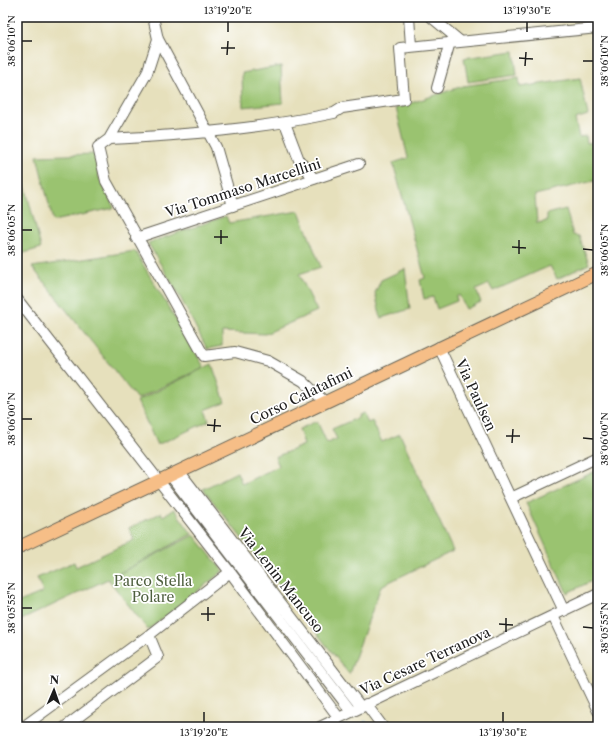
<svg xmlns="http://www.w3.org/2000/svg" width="615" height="744" font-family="'Libre Caslon Text',serif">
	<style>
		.green { fill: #9ac370; stroke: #5b7046 }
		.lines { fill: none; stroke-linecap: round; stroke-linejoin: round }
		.stream { stroke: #6db2e3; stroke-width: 2.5 }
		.minor-casing { stroke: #636154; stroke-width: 12 }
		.major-casing { stroke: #636154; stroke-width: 14 }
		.minor { stroke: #fff; stroke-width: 10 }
		.major { stroke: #f6be87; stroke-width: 12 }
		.ticks { fill: none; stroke: #1c1c1c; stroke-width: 1.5 }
		.labels { text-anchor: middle; stroke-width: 3.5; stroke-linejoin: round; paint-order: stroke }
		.street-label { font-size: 14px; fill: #1c1c1c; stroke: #fff }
		.park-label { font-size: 14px; fill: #4e5f3e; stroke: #fff }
		.neatline { fill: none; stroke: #1c1c1c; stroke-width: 1.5 }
		.ticks-label { font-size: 10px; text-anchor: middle; fill: #1c1c1c }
	</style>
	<rect width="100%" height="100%" fill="#fff"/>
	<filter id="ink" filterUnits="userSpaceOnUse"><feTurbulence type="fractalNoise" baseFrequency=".025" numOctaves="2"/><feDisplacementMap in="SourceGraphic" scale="8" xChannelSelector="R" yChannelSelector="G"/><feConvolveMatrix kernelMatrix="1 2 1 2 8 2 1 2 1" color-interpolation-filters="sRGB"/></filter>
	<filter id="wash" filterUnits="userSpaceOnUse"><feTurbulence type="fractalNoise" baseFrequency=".012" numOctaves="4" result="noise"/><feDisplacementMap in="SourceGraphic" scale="16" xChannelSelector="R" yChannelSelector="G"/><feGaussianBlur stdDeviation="0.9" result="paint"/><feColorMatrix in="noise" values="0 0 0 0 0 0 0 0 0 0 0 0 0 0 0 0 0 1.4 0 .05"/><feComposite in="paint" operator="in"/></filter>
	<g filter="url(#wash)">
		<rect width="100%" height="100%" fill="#e6e0bc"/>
		<!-- green -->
		<path class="green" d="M514 51 517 75 468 82 464 58Z
			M281 66 283 103 243 107 242 73Z
			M519 78 520 87 580 78 588 115 575 119 579 137 586 136 587 143 598 142V180L535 195 537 223 547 221V214L566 209 573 235 579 236 589 264 557 279 550 266 493 291 489 284 476 290 481 302 466 309 459 295 456 297 457 301 437 309 433 297 424 299 420 280 425 278 393 163 408 158 396 108 463 86Z
			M17 154 41 248 17 255Z
			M95 154 99 177 114 208 53 221 37 156Z
			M299 211 321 267 299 274 317 311 265 334 222 332V346L207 349 180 297 148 243 226 216 229 223Z
			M135 251 204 367 137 399 32 267Z
			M405 269 410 309 381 318 375 293 381 280Z
			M212 364 225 402 205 410 209 421 157 445 137 401Z
			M363 413 368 423 372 421 382 442 400 434 453 551 381 586 349 674 203 489 237 472 242 484 279 466 275 457 304 445 299 429 317 421 327 443 337 439 332 429 359 417 358 415Z
			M598 470V578L567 593 526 503Z
			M174 509 192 534 116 575 194 535 223 571 148 630 108 579 17 622V603L43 592 37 578 74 562 76 567 134 540 129 528 161 513 163 516Z"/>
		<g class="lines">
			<!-- stream -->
			<path class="stream" d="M365 722 369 727"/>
		</g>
	</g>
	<g filter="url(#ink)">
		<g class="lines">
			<!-- minor casing -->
			<g class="minor-casing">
				<path id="minor" d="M153 17 158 39 147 73 109 139 98 147 106 181 204 356 235 352 268 361 303 381 324 401
					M409 17 411 46
					M431 17 460 41
					M158 39 216 147 233 206
					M437 88 450 42
					M285 123 299 160 314 179
					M109 139C185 135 259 129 334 113L342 108 404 99 400 48 598 28
					M136 238 359 164
					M17 299 230 572 339 718
					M439 347 564 611
					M179 471 361 707
					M170 475 351 711
					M511 498 598 457
					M553 616 598 711
					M366 704 383 727
					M23 727 149 635 230 572
					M65 727 158 657 149 635
					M320 727 598 594"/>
			</g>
			<!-- major casing -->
			<g class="major-casing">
				<path id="major" d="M17 548 598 273"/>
			</g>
			<!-- minor -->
			<use href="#minor" class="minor"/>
			<!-- major -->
			<use href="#major" class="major"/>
		</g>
	</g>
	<!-- ticks -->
	<path class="ticks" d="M228 32V22M527 32V22M22 41H32M221 48H235M227 55 228 41M519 58 533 59M583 61H593M525 66 526 52M22 230H32M214 237H228M221 244V230M512 247 526 248M583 249 593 250M519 254V240M22 419H32M207 425 221 426M214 432 215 419M506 436H520M583 438 593 439M512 443 513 429M22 608H32M201 614H215M208 621V607M499 624 513 625M583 627 593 628M506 632V618M204 722V712M503 722V712"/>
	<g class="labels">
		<!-- street labels -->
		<g class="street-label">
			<text transform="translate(243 188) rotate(-18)" y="5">Via Tommaso Marcellini</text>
			<text transform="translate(476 395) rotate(65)" y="5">Via Paulsen</text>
			<text transform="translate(301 396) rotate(-26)" y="5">Corso Calatafimi</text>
			<text transform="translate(281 580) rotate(52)" y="5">Via Lenin Mancuso</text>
			<text transform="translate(425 661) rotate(-25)" y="5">Via Cesare Terranova</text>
		</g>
		<!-- park labels -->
		<g class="park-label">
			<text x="153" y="586">Parco Stella<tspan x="153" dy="16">Polare</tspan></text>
		</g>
	</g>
	<!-- margin -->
	<rect width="615" height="744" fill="none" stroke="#fff" stroke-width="44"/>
	<!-- north arrow -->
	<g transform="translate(54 690) rotate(2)" stroke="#ffffff" stroke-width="3" paint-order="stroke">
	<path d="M0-3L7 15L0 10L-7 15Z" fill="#1c1c1c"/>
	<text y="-6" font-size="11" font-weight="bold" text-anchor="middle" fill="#1c1c1c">N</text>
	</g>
	<rect x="22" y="22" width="571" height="700" class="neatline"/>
	<g class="ticks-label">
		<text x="228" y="14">13°19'20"E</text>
		<text x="527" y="14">13°19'30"E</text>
		<text transform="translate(11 41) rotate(-90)" y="4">38°06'10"N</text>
		<text transform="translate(604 61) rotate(-90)" y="4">38°06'10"N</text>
		<text transform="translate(11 230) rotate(-90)" y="4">38°06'05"N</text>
		<text transform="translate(604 250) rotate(-90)" y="4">38°06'05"N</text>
		<text transform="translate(11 419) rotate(-90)" y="4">38°06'00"N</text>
		<text transform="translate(604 439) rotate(-90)" y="4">38°06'00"N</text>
		<text transform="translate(11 608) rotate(-90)" y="4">38°05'55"N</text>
		<text transform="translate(604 628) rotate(-90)" y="4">38°05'55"N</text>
		<text x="204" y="736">13°19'20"E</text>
		<text x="503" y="736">13°19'30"E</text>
	</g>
</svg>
